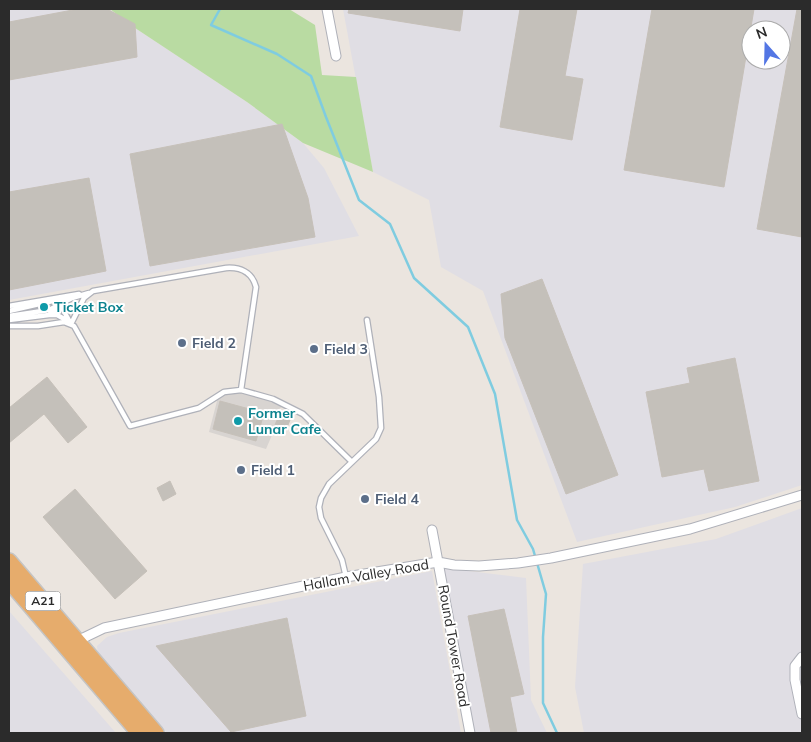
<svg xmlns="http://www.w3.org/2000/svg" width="811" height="742" font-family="Mulish,sans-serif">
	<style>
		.industrial { fill: #e0dee4; fill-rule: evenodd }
		.green { fill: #b9dba2 }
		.plaza { fill: #d8d4d1; fill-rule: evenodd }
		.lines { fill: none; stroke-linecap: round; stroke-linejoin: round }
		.stream { stroke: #7fcce0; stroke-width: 2.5 }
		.building { fill: #c4c0ba; stroke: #c6c0b9 }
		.service-casing { stroke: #afb1b9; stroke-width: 7 }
		.minor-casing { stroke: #afb1b9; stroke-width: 11 }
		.trunk-casing { stroke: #c4c4c4; stroke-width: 18 }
		.service { stroke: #fff; stroke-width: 4.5 }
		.minor { stroke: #fff; stroke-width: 9 }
		.trunk { stroke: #e6ac6c; stroke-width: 15 }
		.culture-dot { fill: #0f9aa8; stroke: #fff; stroke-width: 2 }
		.service-dot { fill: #5c6f8a; stroke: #fff; stroke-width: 2 }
		.labels { text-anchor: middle; stroke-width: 4; stroke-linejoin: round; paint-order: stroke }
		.shield { fill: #fff; stroke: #6b6b6b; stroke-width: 1 }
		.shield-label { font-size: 12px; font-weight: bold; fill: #2b2b2b }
		.culture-label { font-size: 14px; font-weight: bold; fill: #0d838f; stroke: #fff; text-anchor: start }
		.service-label { font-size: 14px; font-weight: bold; fill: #4e5e75; stroke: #fff; text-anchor: start }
		.street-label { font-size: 14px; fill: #2b2b2b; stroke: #fff }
	</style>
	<rect width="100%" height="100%" fill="#ebe5df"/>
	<!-- industrial -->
	<path class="industrial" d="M9 9H109L129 24 247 102 303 143 324 168 359 236 9 300Z
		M343 9H802V485L735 507 577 542 483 291 441 267 429 200 373 172ZM751 30H781V60H751Z
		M802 508V733H584L575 687 583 564 716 539Z
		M443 568 526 578 531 700 547 733H474Z
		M432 571 461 733H167L98 655 97 646 107 637 119 633Z
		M9 611 116 733H9Z"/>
	<!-- green -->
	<path class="green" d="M110 9H289L315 25 322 75 356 77 373 172 303 143 247 102 129 24Z"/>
	<!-- plaza -->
	<path class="plaza" d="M236 390 286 404 275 412 272 418 277 421 272 435 266 449 209 432 217 401 215 397ZM220 402 264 413 256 440 213 429Z"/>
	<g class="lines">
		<!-- stream -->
		<path class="stream" d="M220 9 211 25 277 54 311 76 326 117 359 200 390 224 414 278 468 327 495 394 517 520 533 549 546 594 543 637V703L557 733"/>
	</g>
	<!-- building -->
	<path class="building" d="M78 9H107L135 24 137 57 9 80V22Z
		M349 9H463L460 31 348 13Z
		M520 9H577L565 76 583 79 572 140 500 127Z
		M652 9H754L724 187 624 170Z
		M797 9H802V237L757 229Z
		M282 124 308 198 315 237 150 266 130 154Z
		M89 178 106 271 9 290V192Z
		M542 279 618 475 566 494 505 338 501 294Z
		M735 358 759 481 709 491 704 469 662 477 646 392 690 383 687 368Z
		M47 377 87 427 68 443 44 414 9 443V408Z
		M220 401 264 413 256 441 213 429Z
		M279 415 290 420 284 435 273 430Z
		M170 481 176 494 163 501 157 488Z
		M75 489 147 571 115 599 43 517Z
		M504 609 524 694 510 697 517 733H491L468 616Z
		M287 618 306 716 231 732 156 646Z"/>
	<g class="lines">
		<!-- service casing -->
		<g class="service-casing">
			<path id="service" d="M9 306 79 294
				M61 306 71 324
				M9 311 70 297
				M50 315H57L68 321
				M9 316 49 310 72 298 89 293
				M9 320 49 315 66 304
				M71 324 84 298 93 291 226 268C240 267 252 272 256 287L241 390
				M9 326H38L64 322 74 326 130 426 199 408 224 392 241 390 273 399 303 414 352 462
				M346 577 342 560 321 518 319 507 321 498 329 484 376 439 381 428 379 397 367 320"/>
		</g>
		<!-- minor casing -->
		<g class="minor-casing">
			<path id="minor" d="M327 9 336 56
				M432 530 470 733
				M77 641 104 628 346 577 438 562 454 565 479 566 518 563 551 558 690 529 802 495
				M802 657 795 666V680L802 714"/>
		</g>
		<!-- trunk casing -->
		<g class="trunk-casing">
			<path id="trunk" d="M9 561 156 733
				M9 581 139 733"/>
		</g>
		<!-- service -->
		<use href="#service" class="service"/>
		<!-- minor -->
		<use href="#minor" class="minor"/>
		<!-- trunk -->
		<use href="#trunk" class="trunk"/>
	</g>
	<!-- markers -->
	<g class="culture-dot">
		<circle cx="44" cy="307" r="5"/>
		<circle cx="238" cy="421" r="5"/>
	</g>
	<g class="service-dot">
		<circle cx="182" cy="343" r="5"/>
		<circle cx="314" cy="349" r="5"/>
		<circle cx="241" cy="470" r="5"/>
		<circle cx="365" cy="499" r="5"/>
	</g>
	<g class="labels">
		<!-- shield labels -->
		<rect class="shield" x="25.5" y="591.5" width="35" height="19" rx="4"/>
		<g class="shield-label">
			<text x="43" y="605">A21</text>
		</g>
		<!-- culture labels -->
		<g class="culture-label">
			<text x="54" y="312">Ticket Box</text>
			<text x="248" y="418">Former<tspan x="248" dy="16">Lunar Cafe</tspan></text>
		</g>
		<!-- service labels -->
		<g class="service-label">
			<text x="192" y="348">Field 2</text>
			<text x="324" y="354">Field 3</text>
			<text x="251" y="475">Field 1</text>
			<text x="375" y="504">Field 4</text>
		</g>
		<!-- street labels -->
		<g class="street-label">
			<text transform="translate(366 575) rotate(-10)" y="5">Hallam Valley Road</text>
			<text transform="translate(454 646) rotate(80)" y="5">Round Tower Road</text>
		</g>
	</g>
	<!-- border -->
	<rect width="811" height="742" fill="none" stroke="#2b2b2b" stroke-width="20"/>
	<!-- north arrow -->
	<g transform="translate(766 45) rotate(340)"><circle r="24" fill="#ffffff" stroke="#aaaaaa"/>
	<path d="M0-4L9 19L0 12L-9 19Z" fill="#5376e4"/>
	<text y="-8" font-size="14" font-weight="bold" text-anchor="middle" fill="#2b2b2b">N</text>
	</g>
</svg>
